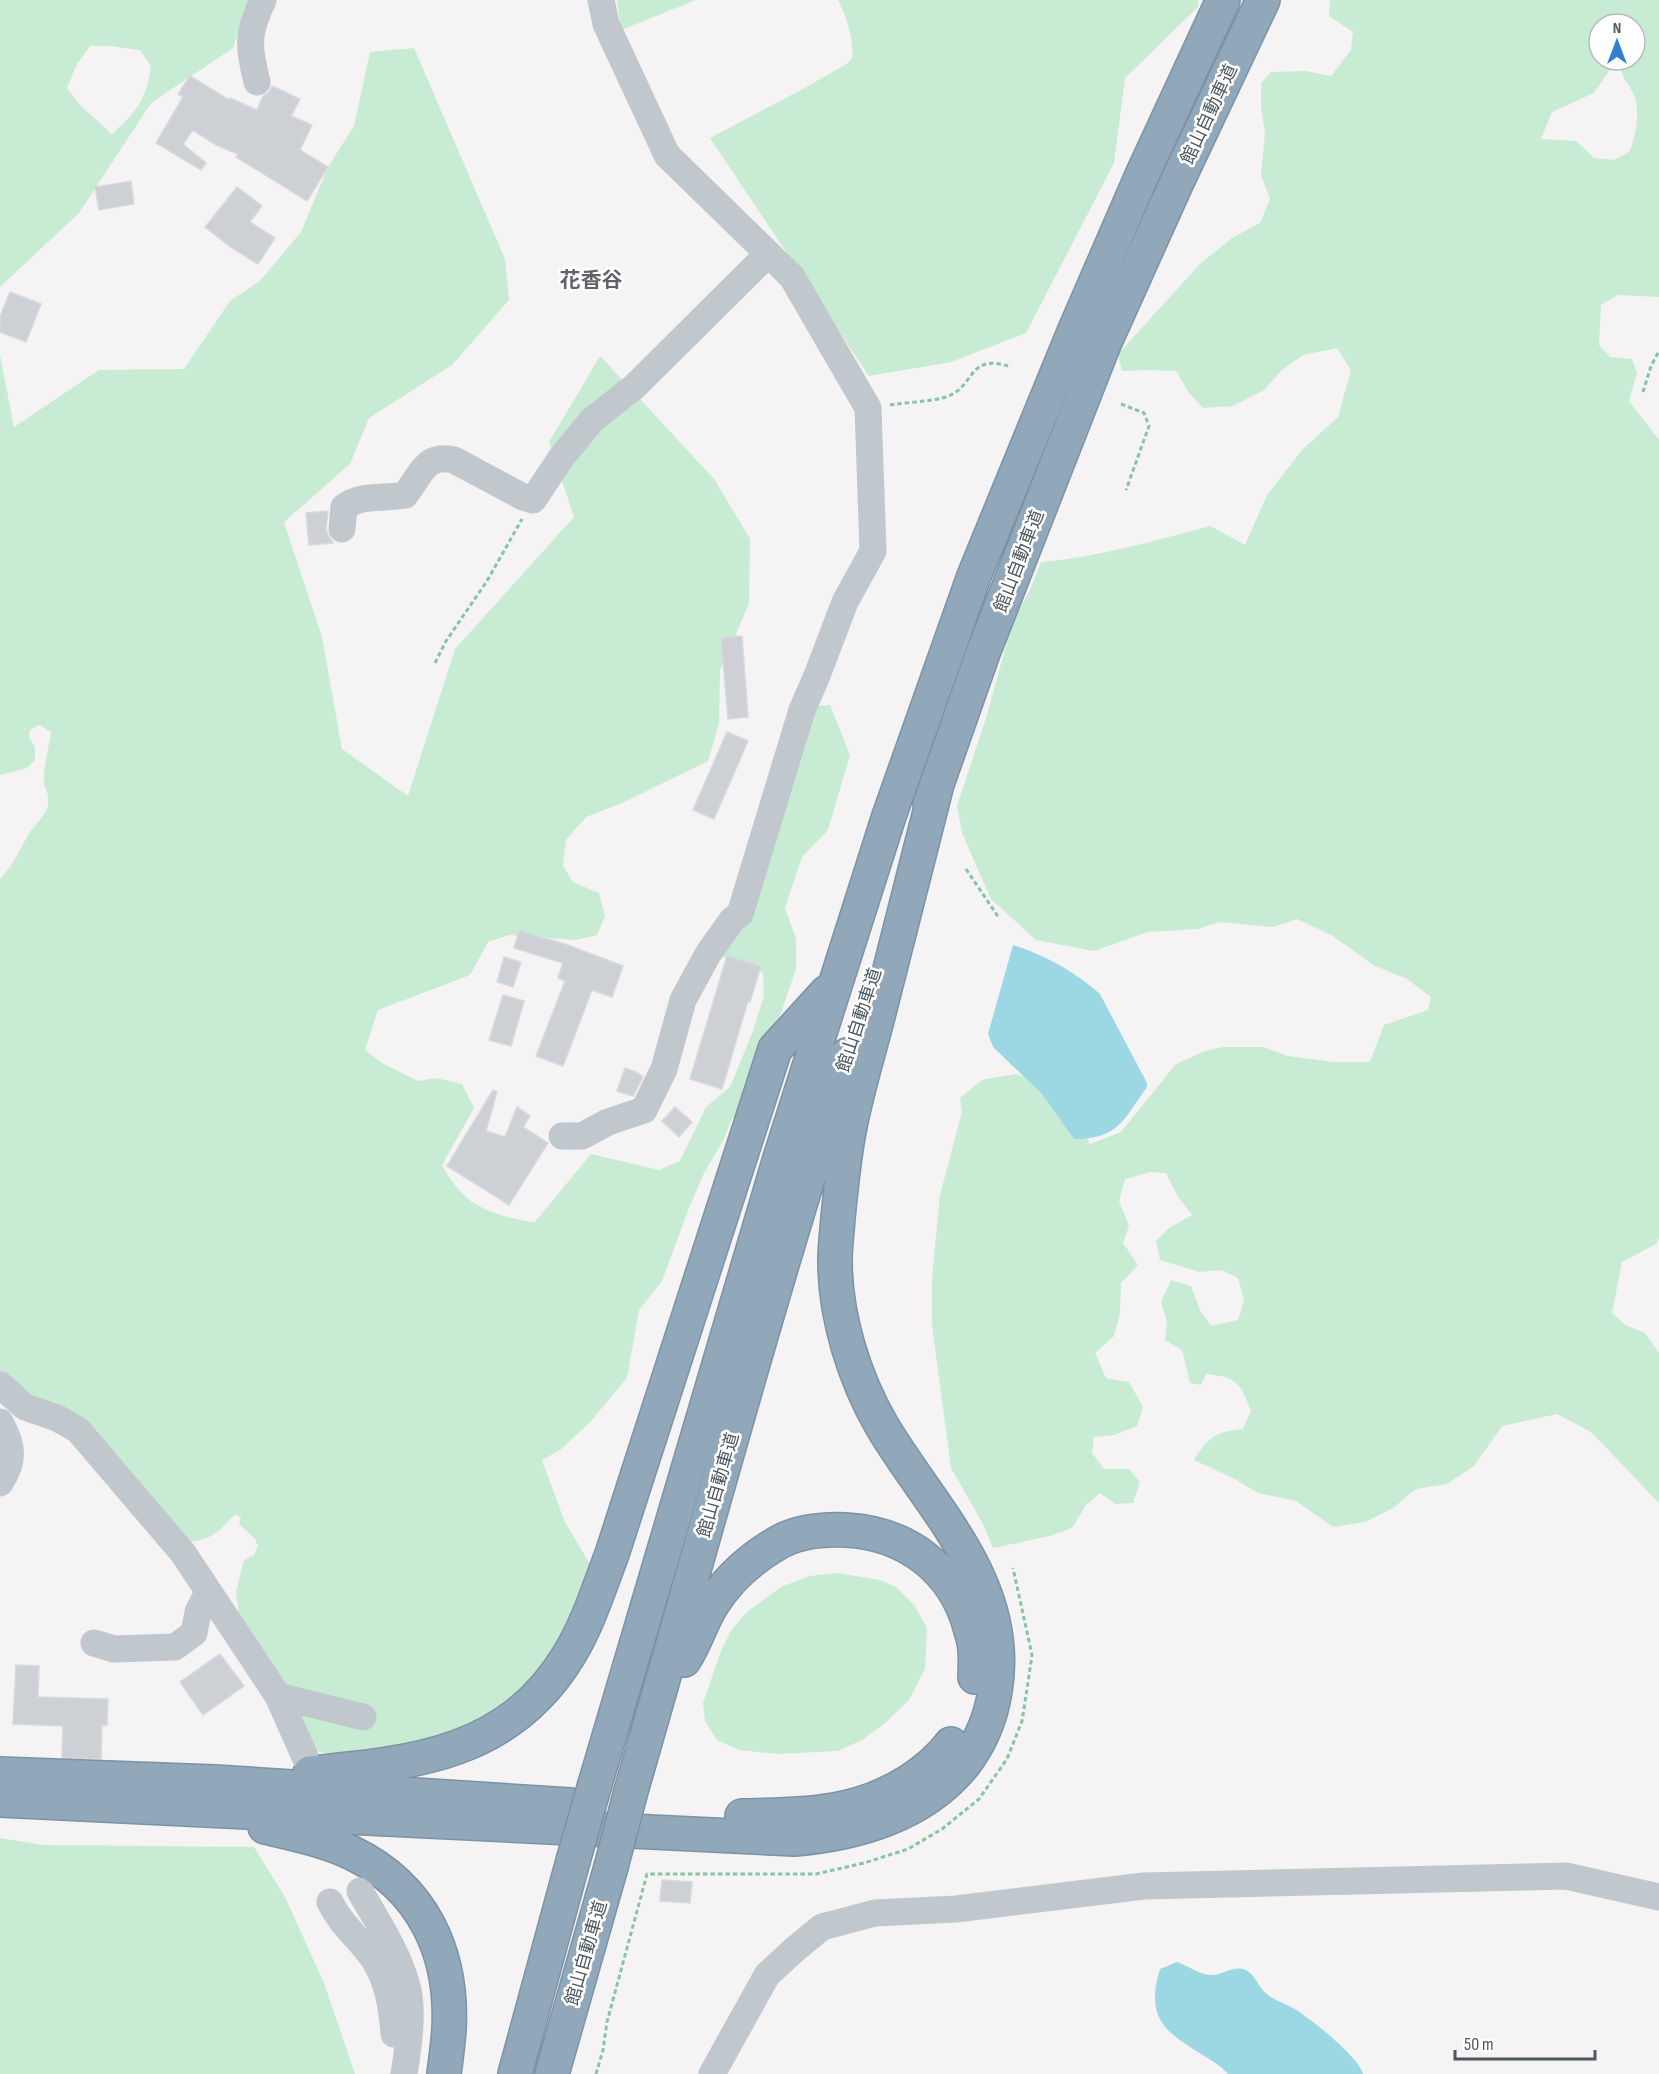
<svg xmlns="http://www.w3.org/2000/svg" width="1659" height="2074" font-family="'Sofia Sans Condensed','Noto Sans JP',sans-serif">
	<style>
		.green { fill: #c8ebd4; fill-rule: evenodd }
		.water { fill: #9bd8e3 }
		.building { fill: #cdd0d4; stroke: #d8d9dd; stroke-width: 1.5 }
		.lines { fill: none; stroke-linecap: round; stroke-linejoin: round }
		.highway-casing { stroke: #7c93a6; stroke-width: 36 }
		.path { stroke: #84c6a2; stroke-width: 3; stroke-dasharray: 4.5 3; stroke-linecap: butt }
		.minor { stroke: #c0c7cd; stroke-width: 27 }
		.highway { stroke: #91a7ba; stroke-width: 33 }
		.highway-bridge-casing { stroke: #7c93a6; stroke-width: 36; stroke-linecap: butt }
		.highway-bridge { stroke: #91a7ba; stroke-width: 33 }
		.labels { text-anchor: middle; stroke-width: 5; stroke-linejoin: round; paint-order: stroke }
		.street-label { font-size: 18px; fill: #4c575e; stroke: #fff }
		.quarter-label { font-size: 21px; font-weight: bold; fill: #606367; stroke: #fff }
	</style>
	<rect width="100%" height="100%" fill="#f5f3f3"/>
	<!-- green -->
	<path class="green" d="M0 0H249L233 48 151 103 79 213 0 287ZM90 46H110L140 50 151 66C146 100 137 111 112 134L81 106 67 88 77 64Z
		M617 0H696L621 30Z
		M838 0H1198V7L1125 78 1114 163 1026 333 951 362 869 376 710 138 799 91 845 65 852 59C854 39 847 18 838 0Z
		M1330 0H1659V297L1618 295 1601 305 1599 345 1610 357 1632 359 1637 373 1629 401 1659 440V1238L1656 1244 1622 1262 1612 1313 1625 1325 1645 1333 1659 1353V1503L1591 1432 1557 1414 1502 1426 1474 1466 1447 1484 1416 1489 1393 1508 1365 1522 1333 1527 1296 1501 1258 1493 1233 1478 1194 1460C1209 1436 1216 1432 1243 1429L1251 1411C1240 1382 1237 1377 1206 1374L1201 1385 1190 1383 1182 1350 1165 1340 1167 1322 1161 1302 1171 1280 1191 1286 1200 1310 1211 1326 1238 1320 1244 1300 1238 1278 1221 1270 1199 1272 1160 1260 1156 1241 1169 1228 1192 1215 1178 1197 1166 1173 1151 1172 1125 1179 1119 1201 1129 1226 1123 1243 1138 1265 1121 1283 1120 1313 1114 1336 1095 1353 1106 1378 1129 1382 1143 1407 1137 1426 1114 1435 1094 1437 1092 1453 1104 1469H1129L1140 1482 1133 1503 1115 1504 1100 1493 1086 1505 1072 1528 1050 1536 993 1548 983 1524 951 1468 932 1325V1279L940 1195 962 1112 960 1098 982 1080 1015 1074 1059 1087 1090 1144 1121 1132 1176 1064 1205 1051 1223 1047H1264L1288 1056 1334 1062H1370L1384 1025 1428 1010 1431 997 1407 979 1373 965 1333 936 1297 919 1273 927 1220 922 1198 929 1148 932 1094 951 1036 940 991 899 962 833 957 806 987 715 1013 620 1029 592 1041 562C1099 557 1153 541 1210 526L1245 545 1267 495 1303 449 1338 417 1351 370 1337 348 1303 355 1282 370 1264 390 1233 406 1203 408 1189 393 1176 371 1148 370 1122 371 1118 354 1200 264 1232 238 1260 223 1270 199 1261 175 1265 133 1261 107V83L1271 72 1306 71 1331 76 1351 50 1353 32 1329 16ZM1599 24H1635V60H1599ZM1621 65C1622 80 1629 83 1634 95 1641 110 1635 137 1630 151L1614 160 1594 158 1576 141 1541 139 1552 112 1594 93 1609 71Z
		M414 48 505 259 509 300 452 365 369 418 350 464 284 522 322 637 342 749 408 796 455 649 574 517 549 442 600 356 714 479 750 539 749 604 720 670 719 724 708 761 622 803 586 817 566 840 563 866 573 882 599 893 605 916 597 935 576 940 509 935 488 942 470 975 378 1010 365 1050 384 1064 418 1081 436 1078 462 1084 474 1108 442 1165C449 1179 460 1193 472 1202 487 1212 517 1221 535 1222L591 1154 659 1170 680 1161 706 1107 730 1087 753 1031 764 996 763 972 734 966 719 953 818 706 830 705 850 755 828 830 802 857 785 908 796 939V969L750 1103 732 1118 723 1141 704 1173 689 1208 662 1281 639 1310 627 1378 590 1422 560 1450 542 1460 564 1520 595 1573 585 1612 524 1695 461 1734 384 1750 328 1754 317 1751 240 1624 236 1592 244 1560 254 1555 258 1546 255 1539 239 1524 241 1518 236 1514C229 1519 225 1526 218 1531 209 1539 198 1541 186 1542L114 1467 0 1388V879C15 863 19 850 30 832 36 824 46 814 48 805 50 793 45 791 44 783 43 765 49 749 51 732L39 725 30 730 29 738 35 747V760L27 768 0 775V355L14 427 99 370 184 369 230 301 261 280 301 232 328 167 354 126 370 52Z
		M837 1573 880 1580 896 1587 915 1606 927 1628 925 1669 909 1700 884 1724 862 1740 838 1751 777 1754 739 1750 717 1740 705 1721 703 1703 721 1651 732 1629 748 1611 781 1587 810 1576Z
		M0 1838 44 1845 254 1847 285 1897 324 1983 355 2074H0Z"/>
	<!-- water -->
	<path class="water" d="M1013 945C1043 954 1076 972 1100 994L1147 1083V1087C1123 1120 1119 1139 1074 1139L1042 1094 993 1047 988 1034Z
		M1177 1962C1189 1966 1199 1975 1212 1975 1222 1975 1233 1966 1243 1969 1255 1972 1258 1988 1268 1995 1276 2001 1285 2003 1293 2008 1309 2017 1360 2058 1363 2074H1228L1221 2067C1179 2037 1141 2030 1160 1969Z"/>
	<!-- building -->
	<path class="building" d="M190 76 229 100 230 98 257 110 263 96 268 93 272 86 300 99 291 116 312 125 300 150 328 167 307 201 236 157 238 154 216 145 193 130 183 144 206 163 201 170 156 143 183 97 178 94Z
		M131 181 134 204 99 210 95 187Z
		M237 187 262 206 250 222 275 238 258 264 232 248 205 227Z
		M10 292 41 304 26 342 0 332V317Z
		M328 511 326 528 328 535 333 543 309 545 306 513Z
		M742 636 748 717 728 719 721 638Z
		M727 732 748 741 714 819 693 810Z
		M519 931 565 944 623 966 612 997 592 990 563 1066 536 1056 565 981 558 978 563 963 514 948Z
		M727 956 761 966 750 1002 748 1001 722 1089 690 1079Z
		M504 957 521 962 513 987 497 982Z
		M503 995 524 1001 511 1046 489 1040Z
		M625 1068 638 1073 643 1077 633 1096 617 1091Z
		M493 1090 497 1092 486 1131 505 1137 517 1107 530 1116 523 1127 548 1143 509 1205 447 1166Z
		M675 1107 692 1122 679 1137 662 1121Z
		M220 1654 244 1686 203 1715 180 1682Z
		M16 1665 39 1666 38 1697 108 1699 107 1725H102L101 1759 62 1758 63 1726 13 1724Z
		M662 1880 692 1882 690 1903 660 1901Z"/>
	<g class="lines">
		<!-- highway casing -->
		<g class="highway-casing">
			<path id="highway" d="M930 804 983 653 1104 344 1176 184 1263 0
				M684 1660C696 1642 701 1621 713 1603 728 1579 752 1558 776 1544 797 1531 822 1529 846 1530 906 1533 954 1569 970 1627 972 1635 975 1642 975 1650 976 1659 975 1668 975 1677
				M310 1773C415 1763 509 1754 569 1655 588 1624 599 1588 612 1554L775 1049 827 992
				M0 1774 215 1782 570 1805
				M595 1784 780 1158 889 816 974 576 1074 332 1143 173 1223 0
				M631 1791C702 1546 768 1298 847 1055
				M0 1800 794 1839C856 1834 923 1815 964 1764 980 1743 991 1717 995 1691 1013 1584 931 1509 882 1426 854 1378 835 1316 835 1261 835 1246 837 1232 838 1218 841 1187 844 1155 850 1126 857 1091 867 1058 876 1024 896 944 917 864 937 784
				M742 1816C803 1815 857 1815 910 1781 925 1771 940 1759 951 1744
				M265 1827C294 1834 325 1840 352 1853 422 1887 453 1952 449 2029 448 2044 446 2059 444 2074
				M515 2074 573 1861
				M552 2074 611 1867"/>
		</g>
		<!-- path -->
		<path class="path" d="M1643 392 1651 366 1659 351
			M1121 404 1144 413 1149 426 1126 490
			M890 405C908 402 929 402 946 397 976 387 967 352 1011 367
			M435 663 446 641 487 581 522 519
			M966 869 999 918
			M596 2074 603 2050 607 2022 647 1874H816L864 1863 908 1849 942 1829 979 1799 1007 1759 1022 1721 1027 1689 1032 1655 1013 1568"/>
		<!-- minor -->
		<path class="minor" d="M257 82C248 46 247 34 263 0
			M342 529 344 507C361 494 384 499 405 495 421 475 425 453 454 460L523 497 533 500 561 458 592 420 634 387 768 254
			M562 1136H582L608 1122 644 1110 664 1069 683 1000 708 954 732 920 740 914 802 710 816 678 845 602 873 551 868 408 792 277 667 155 606 24 601 0
			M0 1385 25 1407 57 1418 78 1430 183 1553 278 1696 305 1757
			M0 1422C13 1446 15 1460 0 1483
			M94 1643 114 1649 175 1647 194 1633 198 1612 208 1592
			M278 1696 363 1717
			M360 1891C377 1921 398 1952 407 1986 414 2011 408 2049 404 2074
			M330 1902C340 1924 359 1938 373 1958 388 1981 392 2007 394 2034
			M712 2074 767 1975 794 1950 822 1927 875 1913 956 1909 1144 1886 1566 1876 1659 1897"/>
		<!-- highway -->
		<use href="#highway" class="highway"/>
		<!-- highway-bridge casing -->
		<g class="highway-bridge-casing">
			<path id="highway-bridge" d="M573 1861 595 1784
				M611 1867 631 1791"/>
		</g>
		<!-- highway-bridge -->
		<use href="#highway-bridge" class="highway-bridge"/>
	</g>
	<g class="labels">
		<!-- street labels -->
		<g class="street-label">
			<text transform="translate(1209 114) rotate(-65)" y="6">館山自動車道</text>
			<text transform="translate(1019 561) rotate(-69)" y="6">館山自動車道</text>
			<text transform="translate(859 1020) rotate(-72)" y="6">館山自動車道</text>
			<text transform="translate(718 1485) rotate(-74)" y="6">館山自動車道</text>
			<text transform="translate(586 1953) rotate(-74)" y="6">館山自動車道</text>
		</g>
		<!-- quarter labels -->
		<g class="quarter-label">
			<text x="591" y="287">花香谷</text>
		</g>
	</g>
	<!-- north arrow -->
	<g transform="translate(1617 42)"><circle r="28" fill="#ffffff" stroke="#b7bcbf" stroke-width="1.5"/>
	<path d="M0-4.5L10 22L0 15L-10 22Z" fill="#327fd0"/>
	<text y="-9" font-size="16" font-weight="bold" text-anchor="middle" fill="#4c575e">N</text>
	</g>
	<!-- scale -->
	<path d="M1455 2050v9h140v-9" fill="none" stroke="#4c575e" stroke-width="3"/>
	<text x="1464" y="2050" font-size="18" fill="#4c575e" stroke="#ffffff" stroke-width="4.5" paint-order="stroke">50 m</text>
</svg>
